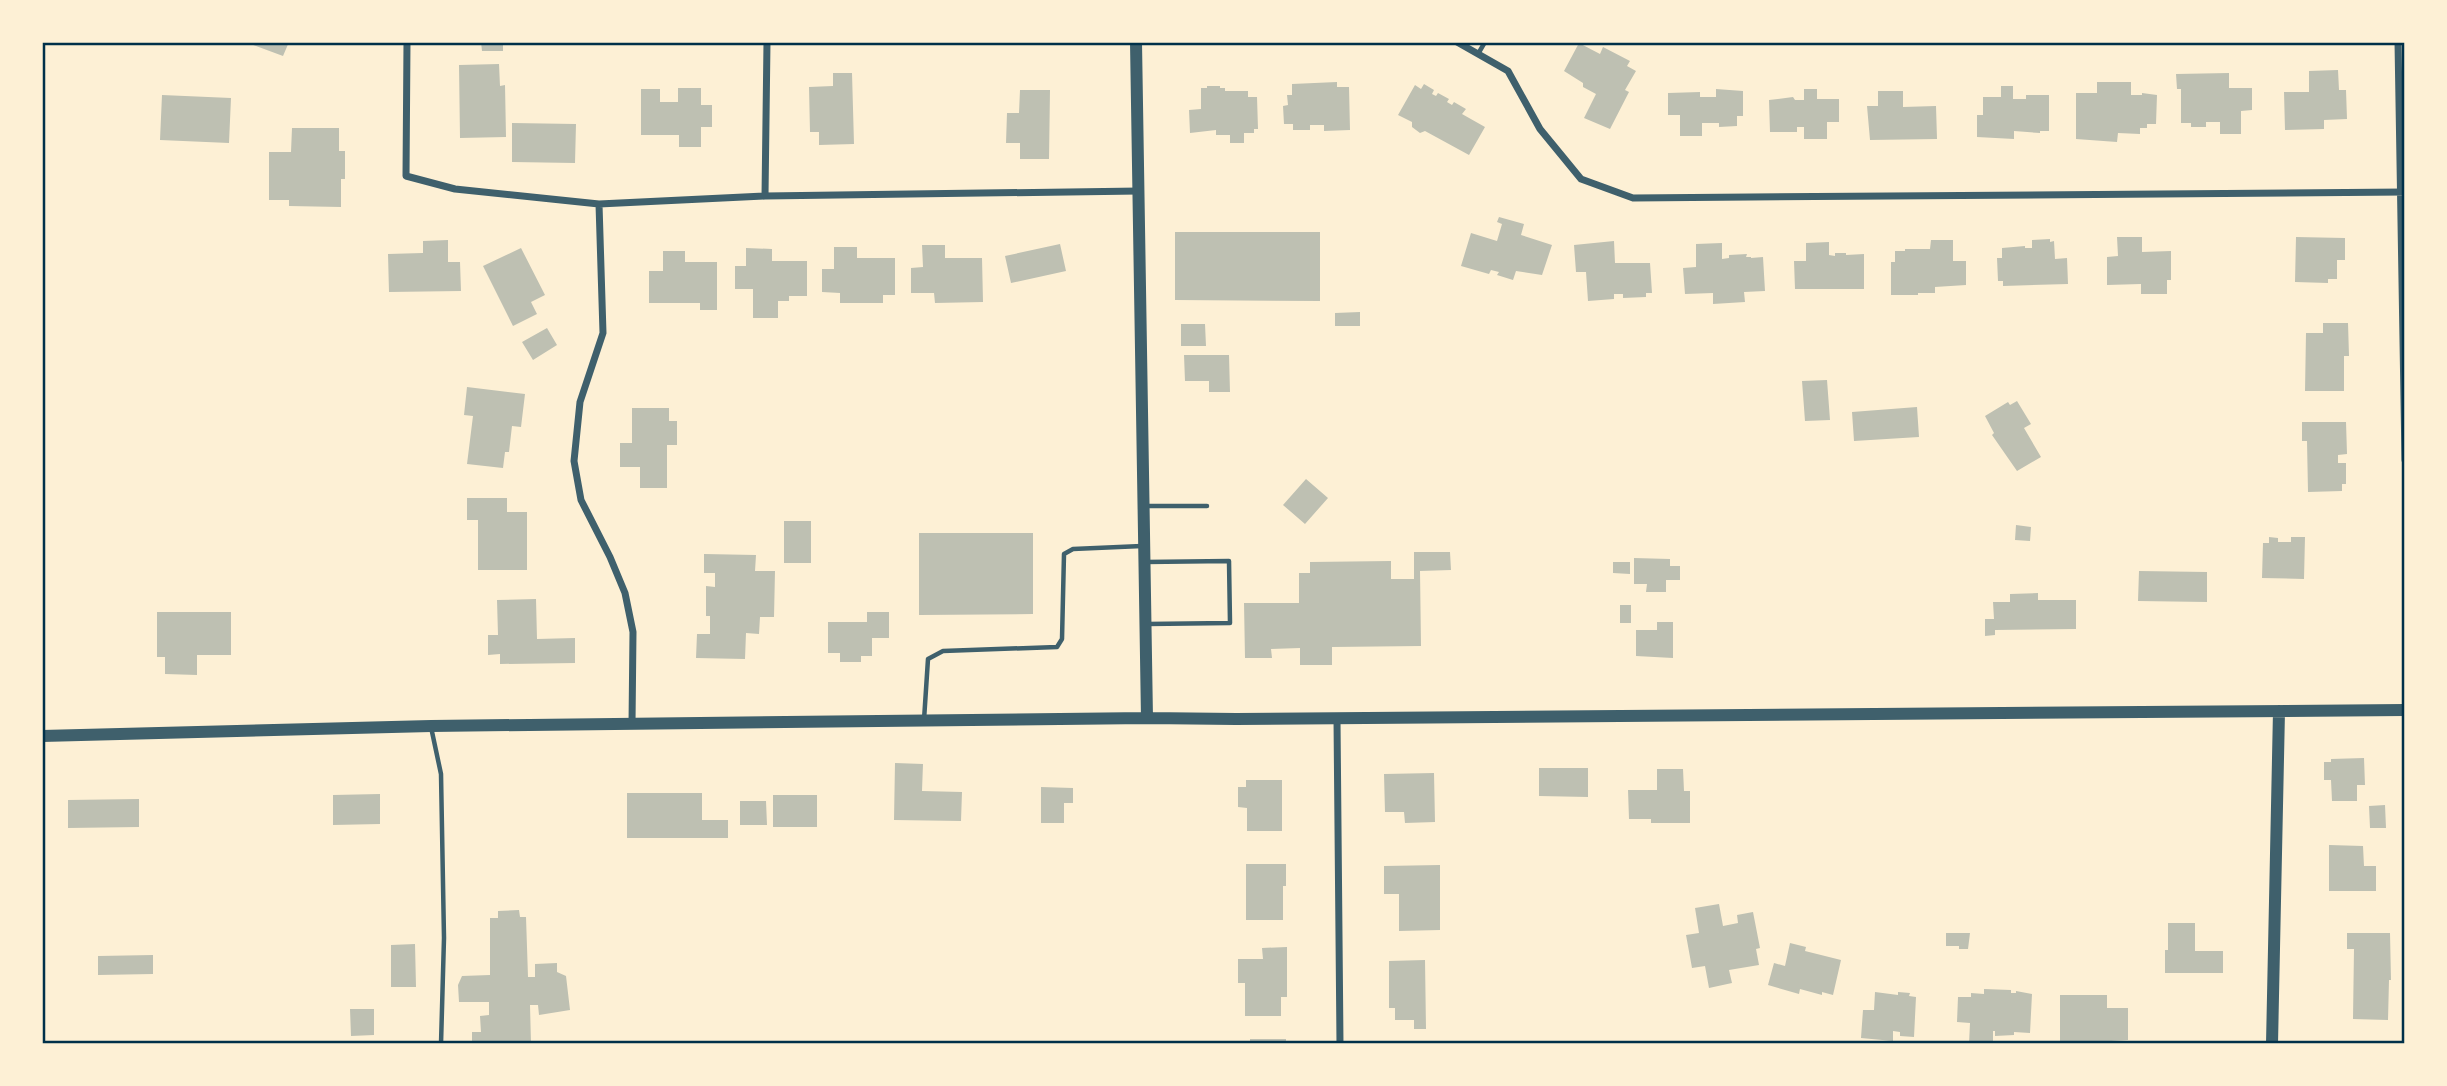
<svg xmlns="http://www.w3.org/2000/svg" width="2447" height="1086" font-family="'Fira Sans',sans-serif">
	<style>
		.building { fill: #bec0b2 }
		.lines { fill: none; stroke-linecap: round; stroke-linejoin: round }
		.service { stroke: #3f606c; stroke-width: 4.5 }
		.minor { stroke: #3f606c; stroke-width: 7 }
		.tertiary { stroke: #3f606c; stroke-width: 12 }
		.neatline { fill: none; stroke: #003049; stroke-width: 2.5 }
	</style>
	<rect width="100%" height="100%" fill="#fdf0d5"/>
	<!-- building -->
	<path class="building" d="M245 42H289L283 56Z
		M481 42H503V51H482Z
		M1579 43 1600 54 1603 47 1630 61 1627 66 1636 71 1625 90 1629 92 1610 129 1584 118 1596 94 1583 87V83L1564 71Z
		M499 64 500 86 505 85 506 137 460 138 459 65Z
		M2338 70 2339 90H2346L2347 119 2324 120V129L2285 130 2284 92H2309V71Z
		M833 73H852L854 144 819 145V132H810L809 87 833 86Z
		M2229 73V88H2252V110L2241 111V134H2220V122H2206V127H2191V123H2181V89H2177L2176 74Z
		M1337 82V87H1349L1350 130 1324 131V125H1310V130H1293V124H1284L1283 106 1288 105 1287 95H1292V84Z
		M2097 82H2131V95H2142V93L2157 95 2156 124H2147V128H2140V134L2118 133 2117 142 2076 139V93H2097Z
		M1424 84 1434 90 1432 94 1436 96 1438 93 1449 99 1447 102 1452 105 1454 102 1466 109 1462 114 1485 127 1469 155 1425 131 1420 133 1412 127V122L1398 115 1415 85 1421 89Z
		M1207 86H1220V88H1225V91H1248V97H1257L1258 129H1254V133H1244V143H1230V135H1216V130L1190 133 1189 110 1201 109V88H1207Z
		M2001 86H2013V99H2026V95H2049V131H2040V133L2014 131V139L1977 137V115H1983V97H2001Z
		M678 88H701V105H712V127H701V147H679V135H641V89H660V102H678Z
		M1716 89 1743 91V116H1737V126L1719 127V123H1702V136H1680V115H1668V93L1700 92V97H1716Z
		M1804 89H1817V99H1839V122H1827V139H1804V127H1797V132H1770L1769 100 1793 97 1795 100H1804Z
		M1020 90H1050L1049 159H1020V143H1006L1007 113H1019Z
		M1878 91H1903V107L1936 106 1937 139 1870 140 1867 106H1878Z
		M162 95 231 98 229 143 160 140Z
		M512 123 576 124 575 163 512 162Z
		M292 128H339V151H345V179H341V207L289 206V200H269V152H291Z
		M1499 217 1524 224 1521 235 1552 245 1542 275 1516 271 1513 280 1497 275 1499 272 1491 270 1489 274 1461 266 1471 233 1497 241 1502 224 1497 222Z
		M1175 232H1320V301L1175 300Z
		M2117 237H2142V252L2171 251V280H2167V294H2141V284L2107 285V257L2118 256Z
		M2296 237 2345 238V260H2337V279H2328V283L2295 282Z
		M2050 239V242L2054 241 2055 259 2067 258 2068 284 2003 286V281H1998L1997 258H2002V248L2025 246V248H2032V240Z
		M448 240V262H460L461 291 389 292 388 254 423 253V241Z
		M1931 240H1953V261H1966V285L1935 287V293H1918V295H1891V262H1895V251H1905V249H1930Z
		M1614 241 1615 263H1650L1652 293H1646V297L1623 298V294H1614V299L1588 301 1586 272H1576L1574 245Z
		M1829 242V255L1835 256V253H1846V255L1864 254V289H1795L1794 261H1806V243Z
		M1722 243V259L1729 258V255L1747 254 1746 257H1751V258L1763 257 1765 291 1744 292 1745 302 1713 304V293L1685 294 1683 268 1696 267V244Z
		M1060 244 1066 271 1011 283 1005 256Z
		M922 245H945V258H982L983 302 935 303 934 293H911V268L923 267Z
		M834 247H857V258H895V295H883V303H840V293L822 292V269H834Z
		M521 248 545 295 531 302 537 314 513 326 483 266Z
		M746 248 772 249V261H807V296H789V301H778V318H753V289H735V266H746Z
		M663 251H685V262H717V310H700V303H649V271H663Z
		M1360 312V326H1335V313Z
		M2323 323H2348L2349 356H2344V391H2305L2306 333H2323Z
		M1181 324H1205L1206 346H1181Z
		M547 328 557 345 533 360 522 342Z
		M1184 355H1229L1230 392H1209V381H1185Z
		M1827 380 1830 420 1805 421 1802 381Z
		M467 387 525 394 521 427 512 426 509 452H505L503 468 467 464 473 416 464 415Z
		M2017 401 2031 424 2024 428 2041 457 2017 471 1992 435 1994 433 1985 416 2008 402 2010 405Z
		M1917 407 1919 437 1854 441 1852 412Z
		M632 408H669V421H677V445H667V488H640V467H620V443H632Z
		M2302 422H2346L2347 454 2338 455V463H2346V484H2342V491L2308 492 2307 441H2302Z
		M1306 479 1328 498 1305 524 1283 505Z
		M467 498H507V512H527V570H478V520H467Z
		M784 521H811V563H784Z
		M2016 525 2031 527 2030 541 2015 540Z
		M919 533H1033V614L919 615Z
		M2269 537 2278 538V542H2291V537H2305L2304 579 2262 578 2263 543H2269Z
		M1414 552H1450L1451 570 1420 571 1421 646 1332 647V665H1300V648L1271 649 1272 658H1245L1244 603H1299V573H1310V562L1391 561V579H1414Z
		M704 554 756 555 755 571H775L774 617H760L759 634 746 633 745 659 696 658 697 634H710V616H706V586L715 587V573H704Z
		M1634 558 1670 559V566H1680V580H1666V592H1646L1647 584H1634Z
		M1613 562H1630V574L1613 573Z
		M2139 571 2207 572V602L2138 601Z
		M2038 593V600H2076V629L1995 630V635L1985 636V619H1994L1993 602H2010V594Z
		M536 599 537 639 575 638V663L500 664V654L488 655V635H498L497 600Z
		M1620 605H1631V623H1620Z
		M157 612H231V655H197V675L165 674V657H157Z
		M867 612H889V638H872V656H861V662H840V653H828V622H867Z
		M1657 622H1673V658L1636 656V630H1657Z
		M2364 758 2365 785H2357V801H2332L2331 780H2324V762H2331V759Z
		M895 763 923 764 922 791 962 792 961 821 894 820Z
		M1539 768H1588V797L1539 796Z
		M1657 769H1683L1684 791H1690V823H1651V819H1629L1628 790H1657Z
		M1434 773 1435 822 1405 823 1404 812H1385L1384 774Z
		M1246 780H1282V831H1247V808L1238 807V787H1246Z
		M1041 787 1073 788V803H1064V823H1041Z
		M627 793H702V820H728V838H627Z
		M380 794V824L333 825V795Z
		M773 795H817V827H773Z
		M139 799V827L68 828V800Z
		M740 801H766L767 825H740Z
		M2385 805 2386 828H2370L2369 806Z
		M2329 845 2363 846 2364 866H2376V891H2329Z
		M1246 864H1286V886H1283V920H1246Z
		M1440 865V930L1399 931V894H1384V866Z
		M1719 904 1723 926 1738 923 1737 915 1753 912 1760 948 1756 949 1759 965 1729 970 1732 983 1709 988 1705 966 1692 968 1686 935 1699 933 1695 908Z
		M519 910 520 917H526L528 977H535V964L557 963V972L566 976 570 1010 539 1015 538 1005H530L531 1044H472V1032H481L480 1016 489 1015V1002H459L458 985 462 976 490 975V918H498V911Z
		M2168 923H2195V951H2223V973H2165V950H2168Z
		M1946 933H1970L1968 949H1959V946H1946Z
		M2347 933H2390L2391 980H2389L2388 1020 2353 1019 2354 949H2347Z
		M1790 943 1806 947 1805 951 1841 960 1833 995 1822 992V995L1800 989 1799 994 1768 985 1774 963 1785 966Z
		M415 944 416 987H391V945Z
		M1287 947V997H1281V1016H1245V983H1238V959H1263L1262 948Z
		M153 955V974L98 975V956Z
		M1425 960 1426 1029H1414V1020H1395V1008H1389V961Z
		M1984 989 2011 990V993H2016V991L2032 994 2030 1033 2014 1032V1035L1995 1036V1031H1993V1044H1969L1970 1023 1957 1022 1958 997H1971V993L1984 994Z
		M1875 992 1898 995V992L1910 993 1909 996 1916 997 1914 1037 1900 1036V1032L1893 1031V1041L1861 1038 1863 1010H1874Z
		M2060 995H2107V1008H2128V1040L2060 1044Z
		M350 1009H374V1035L351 1036Z
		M1250 1039H1286V1044H1250Z"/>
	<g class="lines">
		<!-- service -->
		<path class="service" d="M1478 54 1485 42
			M1145 506H1207
			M1145 562 1229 561 1230 623 1147 624
			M924 720 928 659 943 651 1057 647 1062 639 1064 554 1073 549 1142 546
			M431 727 441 774 444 938 441 1044"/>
		<!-- minor -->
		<path class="minor" d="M407 42 406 176 455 189 599 204 765 196 1139 191
			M1457 42 1508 71 1540 129 1581 179 1633 198 2405 192
			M2398 42 2405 460
			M765 196 767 42
			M599 204 603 333 580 402 574 461 581 500 610 557 625 593 633 632 632 724
			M1337 719 1340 1044"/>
		<!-- tertiary -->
		<path class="tertiary" d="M1136 42 1147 718
			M42 736 431 726 1147 718 1236 719 2405 710
			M2272 1044 2279 711"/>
	</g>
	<!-- border -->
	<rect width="2447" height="1086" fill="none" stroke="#fdf0d5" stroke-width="88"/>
	<rect x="44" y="44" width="2359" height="998" class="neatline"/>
</svg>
